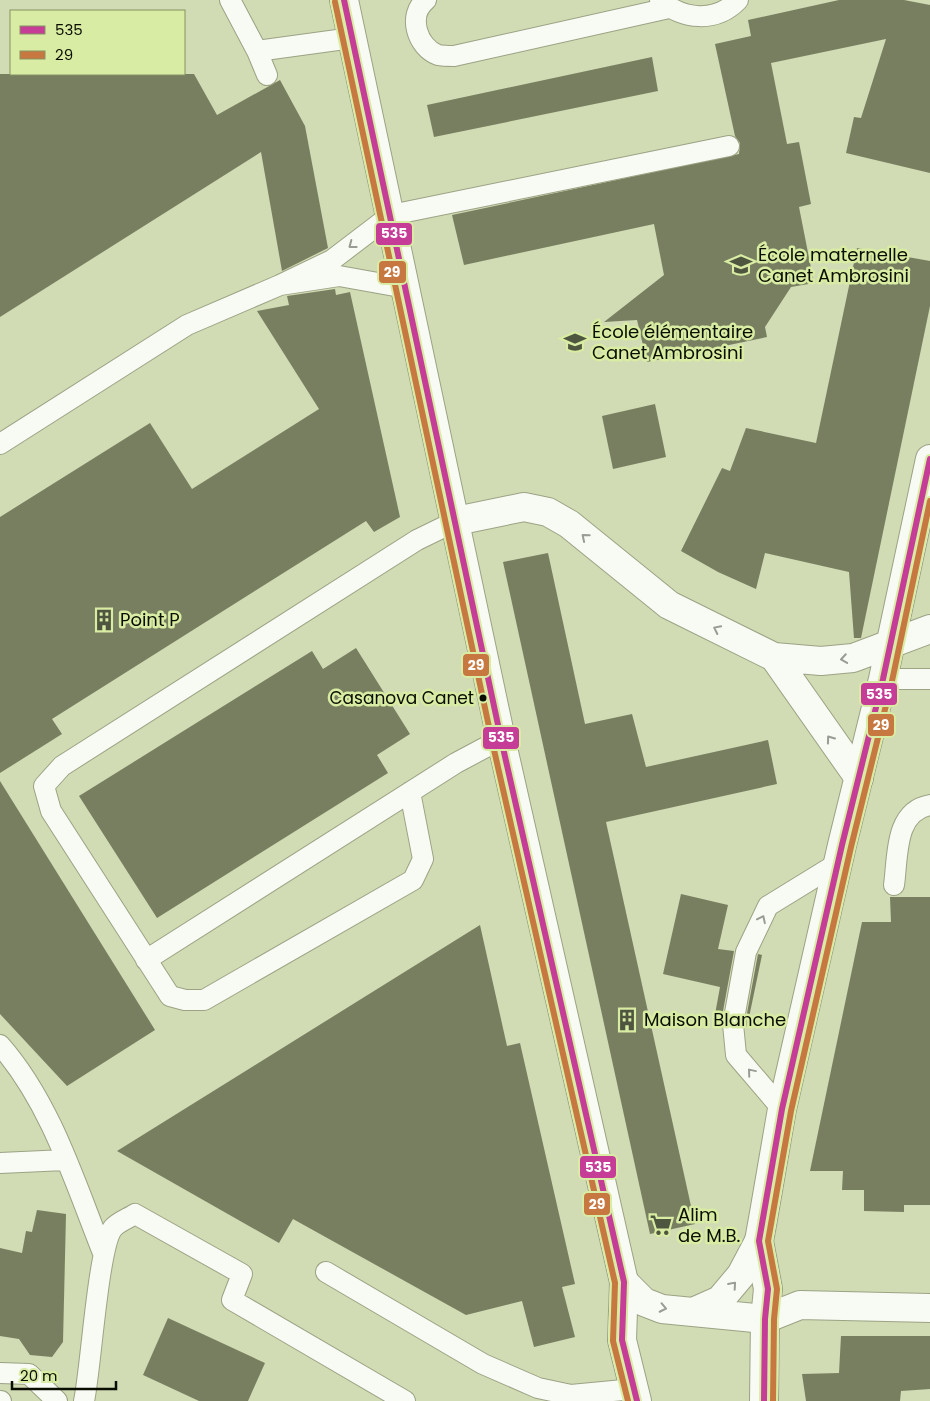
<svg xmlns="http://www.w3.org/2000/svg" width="930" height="1401" font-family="Poppins,sans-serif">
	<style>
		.building { fill: #777f60 }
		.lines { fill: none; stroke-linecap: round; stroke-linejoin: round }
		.service-casing { stroke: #9ba384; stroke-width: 22 }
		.minor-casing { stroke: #9ba384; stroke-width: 30 }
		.tertiary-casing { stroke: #9ba384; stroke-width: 30 }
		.service { stroke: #f8faf4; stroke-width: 20 }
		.minor { stroke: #f8faf4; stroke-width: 28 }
		.tertiary { stroke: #f8faf4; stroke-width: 28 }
		.bus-1-casing { stroke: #d9eca3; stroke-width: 10 }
		.bus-2-casing { stroke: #d9eca3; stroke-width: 10 }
		.bus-1 { stroke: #c53d96; stroke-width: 6 }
		.bus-2 { stroke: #c77840; stroke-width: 6 }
		.oneway { stroke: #989c92 }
		.bus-dot { fill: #090e00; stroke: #d9eca3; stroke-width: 2 }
		.labels { text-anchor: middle; stroke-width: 5; stroke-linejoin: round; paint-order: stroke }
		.bus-label { font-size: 17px; fill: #090e00; stroke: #d9eca3; text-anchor: end }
		.poi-label { font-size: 18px; fill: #090e00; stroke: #d9eca3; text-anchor: start }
		.line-badge { stroke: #d9eca3; stroke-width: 2 }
		.badge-label { font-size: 14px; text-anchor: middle; font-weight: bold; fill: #fff }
	</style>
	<rect width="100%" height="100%" fill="#d1dbb4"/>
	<!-- building -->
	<path class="building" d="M839 0H904L930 5V173L846 153 854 117 861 118 886 39 771 63 787 144 799 142 811 204 799 207 814 283 791 287 765 327 767 337 647 362 637 320 604 322 664 275 654 224 464 265 452 215 739 154 740 143 735 136 715 44 751 36 748 20Z
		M652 57 658 91 434 137 427 105Z
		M0 74H194L217 115 280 80 305 126 328 248 282 271 261 152 0 317Z
		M857 248 930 261V306L861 638H854L849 572 765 553 756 589 718 572 681 551 722 468 730 471 746 428 816 443Z
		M335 289 336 295 350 292 400 517 374 532 366 521 52 719 62 734 0 773V517L150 423 192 489 319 409 257 311 289 305 287 296Z
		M655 404 666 457 613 469 602 416Z
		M548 553 585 724 632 714 646 767 768 740 777 784 606 822 695 1224 650 1234 503 562Z
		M356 648 410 734 377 755 388 773 157 918 79 796 312 651 323 669Z
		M0 781 155 1030 67 1086 0 1014Z
		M681 894 728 905 718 949 734 951 721 1022 714 1020 720 987 663 974Z
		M890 897H930V1205H904V1212L864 1211V1190H842L843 1171H810L862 922H891Z
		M480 925 507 1046 520 1043 575 1284 562 1287 575 1337 534 1347 522 1301 466 1315 293 1219 279 1243 117 1151Z
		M758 954 762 955 747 1027 745 1024Z
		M37 1210 66 1214 63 1342 52 1357 30 1355 19 1339 0 1336V1248L22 1253 26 1231 32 1232Z
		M168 1318 265 1363 248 1401H199L143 1375Z
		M841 1336H930V1389L901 1391 900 1401H806L802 1374 839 1373Z"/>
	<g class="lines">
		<!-- service casing -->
		<g class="service-casing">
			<path id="service" d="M230 0 257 51 267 75
				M426 0C407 15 417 47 438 55 443 56 449 56 454 56L669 8
				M660 0C683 20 716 23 738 0
				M257 51 352 38
				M406 288 339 276 280 285 332 260 391 215 729 146
				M0 444 187 325 280 285
				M883 679H930
				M410 792 423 859 413 880 204 1000H185L170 996 51 811 44 786 62 766 417 540 456 521
				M894 885C898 858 894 811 930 805
				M146 960 456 763 501 739
				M0 1045C51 1103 75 1183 103 1253
				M782 1109 736 1055 733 1024 746 952 768 906 838 863
				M0 1163 65 1160
				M326 1272 483 1364 538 1388 571 1395 634 1389
				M0 1373 29 1374 57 1401
				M0 1401H1
				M84 1401C91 1369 98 1246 113 1228 118 1222 129 1218 135 1214L242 1274 232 1300 405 1401"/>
		</g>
		<!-- minor casing -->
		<g class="minor-casing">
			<path id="minor" d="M456 521 524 507 548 512 569 524 669 605 774 657 859 778
				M774 657 821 661 853 658 930 629
				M624 1282 644 1302 662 1309 765 1319 800 1305 930 1308
				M693 1312 720 1300 741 1275 759 1241"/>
		</g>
		<!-- tertiary casing -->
		<g class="tertiary-casing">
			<path id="tertiary" d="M344 0 501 739 624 1282 622 1340 637 1401
				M764 1401 765 1319 768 1289 759 1241 763 1219 782 1109 842 845 883 679 930 459"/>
		</g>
		<!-- service -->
		<use href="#service" class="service"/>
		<!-- minor -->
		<use href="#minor" class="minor"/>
		<!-- tertiary -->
		<use href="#tertiary" class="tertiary"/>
		<!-- bus-1 casing -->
		<g class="bus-1-casing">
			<path id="bus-1" d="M344 0 501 739 624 1282 622 1340 637 1401
				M764 1401 765 1319 768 1289 759 1241 782 1109 842 845 883 679 930 459"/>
		</g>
		<!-- bus-2 casing -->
		<g class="bus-2-casing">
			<path id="bus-2" d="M335 2 492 741 615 1283 613 1341 628 1401
				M773 1401 774 1319 777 1289 768 1241 791 1111 851 847 892 681 930 501"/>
		</g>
		<!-- bus-1 -->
		<use href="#bus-1" class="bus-1"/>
		<!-- bus-2 -->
		<use href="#bus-2" class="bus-2"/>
	</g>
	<!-- one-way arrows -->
	<defs><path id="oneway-chevron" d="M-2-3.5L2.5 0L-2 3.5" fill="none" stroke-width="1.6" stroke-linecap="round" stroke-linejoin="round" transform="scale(1.25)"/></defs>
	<g class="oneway">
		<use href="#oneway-chevron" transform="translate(352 245) rotate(143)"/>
		<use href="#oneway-chevron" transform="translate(585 537) rotate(-140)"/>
		<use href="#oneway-chevron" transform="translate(717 629) rotate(-154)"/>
		<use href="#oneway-chevron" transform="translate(844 659) rotate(171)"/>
		<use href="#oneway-chevron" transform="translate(830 739) rotate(-126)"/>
		<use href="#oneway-chevron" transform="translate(762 919) rotate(-64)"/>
		<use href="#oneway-chevron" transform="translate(751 1072) rotate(-130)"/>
		<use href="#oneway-chevron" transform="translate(733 1285) rotate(-49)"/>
		<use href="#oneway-chevron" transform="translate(663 1308) rotate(12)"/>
	</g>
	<!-- icons -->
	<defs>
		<g id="school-bare" transform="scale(1.725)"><path d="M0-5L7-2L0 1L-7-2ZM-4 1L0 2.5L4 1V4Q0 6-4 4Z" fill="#4f563f" stroke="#d9eca3" stroke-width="2.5" paint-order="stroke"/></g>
		<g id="building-bare" transform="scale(1.725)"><path d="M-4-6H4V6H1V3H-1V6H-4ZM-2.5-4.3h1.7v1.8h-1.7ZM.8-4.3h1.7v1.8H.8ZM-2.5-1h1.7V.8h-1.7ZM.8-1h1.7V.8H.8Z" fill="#4f563f" stroke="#d9eca3" stroke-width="2.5" paint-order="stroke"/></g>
		<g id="supermarket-bare" transform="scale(1.725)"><path d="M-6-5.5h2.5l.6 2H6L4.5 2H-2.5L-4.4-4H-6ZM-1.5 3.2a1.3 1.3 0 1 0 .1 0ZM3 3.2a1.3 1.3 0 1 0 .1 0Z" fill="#4f563f" stroke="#d9eca3" stroke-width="2.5" paint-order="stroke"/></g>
	</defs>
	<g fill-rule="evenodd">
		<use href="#school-bare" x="741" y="265"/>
		<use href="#school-bare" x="575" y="342"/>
		<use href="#building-bare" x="104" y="620"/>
		<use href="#building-bare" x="627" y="1020"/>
		<use href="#supermarket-bare" x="661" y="1225"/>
	</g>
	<!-- markers -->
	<circle class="bus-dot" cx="483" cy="698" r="4.5"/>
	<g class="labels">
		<!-- bus labels -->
		<g class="bus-label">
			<text x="474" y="704">Casanova Canet</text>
		</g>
		<!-- poi labels -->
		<g class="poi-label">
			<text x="758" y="261">École maternelle<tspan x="758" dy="21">Canet Ambrosini</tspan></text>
			<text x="592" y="338">École élémentaire<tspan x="592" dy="21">Canet Ambrosini</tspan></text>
			<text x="120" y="626">Point P</text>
			<text x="644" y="1026">Maison Blanche</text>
			<text x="678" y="1221">Alim<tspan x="678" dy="21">de M.B.</tspan></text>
		</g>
	</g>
	<g class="line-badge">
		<rect x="375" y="222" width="38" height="24" rx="5" fill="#c53d96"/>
		<rect x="378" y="260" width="29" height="24" rx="5" fill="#c77840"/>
		<rect x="462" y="653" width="28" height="24" rx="5" fill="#c77840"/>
		<rect x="860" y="682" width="38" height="24" rx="5" fill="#c53d96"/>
		<rect x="867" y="713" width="28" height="24" rx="5" fill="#c77840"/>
		<rect x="482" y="726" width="38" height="24" rx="5" fill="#c53d96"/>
		<rect x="579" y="1155" width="38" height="24" rx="5" fill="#c53d96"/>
		<rect x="583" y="1192" width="28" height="24" rx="5" fill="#c77840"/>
	</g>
	<g class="badge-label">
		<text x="394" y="238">535</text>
		<text x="392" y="277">29</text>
		<text x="476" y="670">29</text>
		<text x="879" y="699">535</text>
		<text x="881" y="730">29</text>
		<text x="501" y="742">535</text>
		<text x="598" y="1172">535</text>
		<text x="597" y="1209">29</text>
	</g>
	<!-- legend -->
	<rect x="10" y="10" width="175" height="65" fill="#d9eca3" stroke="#869362"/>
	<rect x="20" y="26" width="25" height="8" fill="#c53d96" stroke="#869362"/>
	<text x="55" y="35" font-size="15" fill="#090e00">535</text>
	<rect x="20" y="51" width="25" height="8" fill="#c77840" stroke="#869362"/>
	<text x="55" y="60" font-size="15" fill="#090e00">29</text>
	<!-- scale -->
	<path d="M12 1381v8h104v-8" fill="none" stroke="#090e00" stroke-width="2.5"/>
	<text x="20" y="1381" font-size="15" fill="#090e00" stroke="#d9eca3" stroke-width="4" paint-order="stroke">20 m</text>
</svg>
